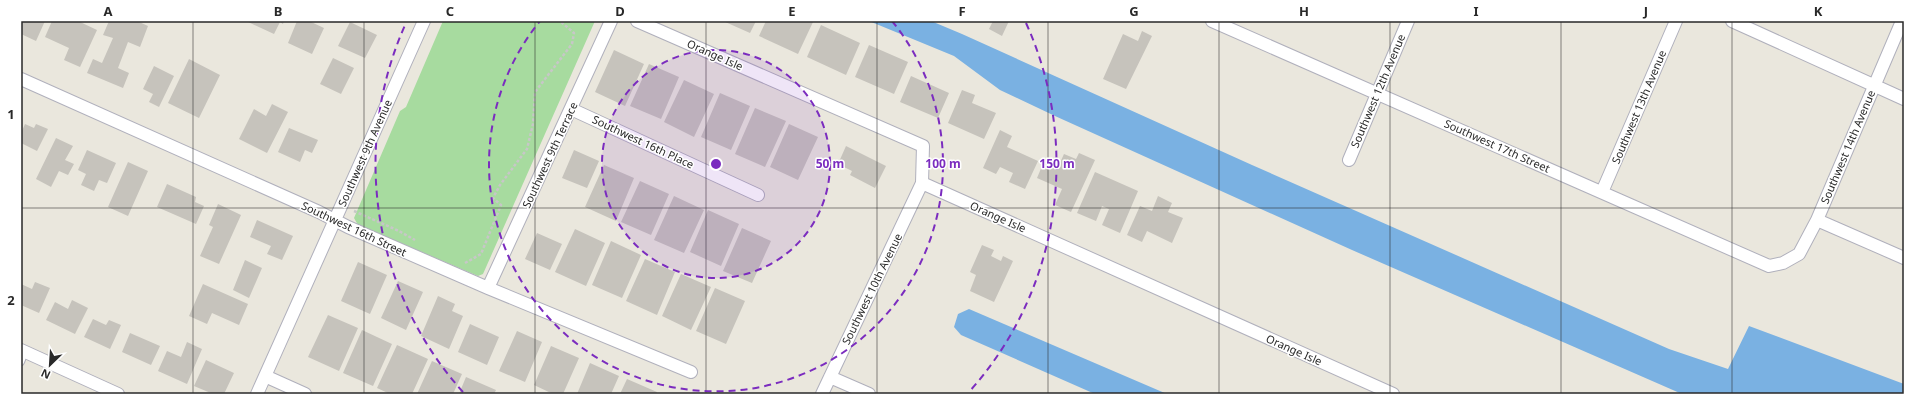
<svg xmlns="http://www.w3.org/2000/svg" width="1925" height="415" font-family="'Noto Sans',sans-serif">
	<style>
		.green { fill: #a7db9f }
		.water { fill: #7ab1e2 }
		.building { fill: #c6c3bc }
		.lines { fill: none; stroke-linecap: round; stroke-linejoin: round }
		.service-casing { stroke: #b0b0bc; stroke-width: 8 }
		.minor-casing { stroke: #b0b0bc; stroke-width: 14 }
		.path { stroke: #c7c7c7; stroke-width: 2.5; stroke-dasharray: 3 2; stroke-linecap: butt }
		.service { stroke: #fff; stroke-width: 6 }
		.minor { stroke: #fff; stroke-width: 12 }
		.grid { fill: none; stroke: #292929; stroke-width: 1; stroke-opacity: 0.55 }
		.ring { fill: none; stroke: #7b2cbf; stroke-width: 2; stroke-dasharray: 7 5 }
		.labels { text-anchor: middle; stroke-width: 3; stroke-linejoin: round; paint-order: stroke }
		.street-label { font-size: 11px; fill: #292929; stroke: #fff }
		.centre { fill: #7b2cbf; stroke: #fff; stroke-width: 2 }
		.ring-label { font-size: 12px; text-anchor: middle; font-weight: bold; fill: #7b2cbf; stroke: #fff; stroke-width: 3; stroke-linejoin: round; paint-order: stroke }
		.neatline { fill: none; stroke: #292929; stroke-width: 1.5 }
		.grid-label { font-size: 13px; text-anchor: middle; font-weight: bold; fill: #292929 }
	</style>
	<rect width="100%" height="100%" fill="#eae7dd"/>
	<!-- green -->
	<path class="green" d="M443 21H595L483 274 478 276 358 225 354 218 400 111 406 107Z"/>
	<!-- water -->
	<path class="water" d="M869 21H931L962 34 1252 165 1669 349 1728 369 1749 326 1904 384V394H1682L1352 250 1055 116 1000 90 954 56Z
		M969 309 1167 394H1095L961 335 954 327 958 314Z"/>
	<!-- building -->
	<path class="building" d="M21 21H45L36 41 21 34Z
		M52 21H78L97 30 80 67 64 60 69 48 45 37Z
		M109 21H137L148 26 140 47 128 42 118 68 129 73 123 88 87 73 93 59 102 63 113 38 103 35Z
		M246 21H284L283 24 280 22 274 34Z
		M297 21H309L324 28 312 54 288 43Z
		M723 21H756L750 33Z
		M766 21H811L813 22 798 54 759 36Z
		M993 21H1009L1002 36 989 29Z
		M350 22 377 35 365 58 338 46Z
		M821 25 860 43 846 75 807 57Z
		M1142 31 1152 36 1126 89 1103 79 1123 34 1138 41Z
		M869 45 908 62 894 94 855 77Z
		M614 50 644 64 625 106 595 92Z
		M333 58 354 68 341 94 320 84Z
		M189 59 220 75 199 118 168 103Z
		M649 64 679 77 661 119 630 106Z
		M154 66 174 76 159 107 149 102 153 94 143 89Z
		M911 76 949 93 938 118 900 102Z
		M684 80 714 94 694 137 664 122Z
		M962 90 975 95 972 103 996 113 984 139 948 123Z
		M720 93 750 106 731 150 701 137Z
		M272 104 288 112 267 153 239 139 254 109 266 116Z
		M755 108 786 121 765 167 735 154Z
		M25 124 34 128 36 124 48 129 37 151 21 143V133Z
		M789 124 818 137 798 180 770 167Z
		M289 128 318 140 312 153 305 150 300 162 278 152Z
		M1000 130 1012 136 1007 147 1038 161 1025 189 1009 182 1013 173 1000 167 996 174 983 168Z
		M56 138 73 146 65 160 74 164 68 175 59 171 51 187 36 179Z
		M846 146 886 166 875 188 850 175 852 171 838 164Z
		M87 150 116 163 107 183 99 180 94 191 81 185 86 174 78 170Z
		M574 150 599 161 587 188 562 178Z
		M1079 153 1095 160 1071 212 1055 205 1062 189 1037 178 1045 159 1059 165 1064 154 1076 159Z
		M128 162 148 171 128 216 108 207Z
		M604 165 634 178 616 221 585 207Z
		M1095 172 1138 191 1120 233 1102 225 1109 209 1102 206 1096 221 1077 213Z
		M640 181 669 194 651 235 621 222Z
		M167 184 196 197 195 202 204 206 196 224 157 207Z
		M674 196 704 210 684 253 654 240Z
		M1158 196 1172 203 1168 212 1183 218 1172 243 1147 231 1142 242 1127 235 1140 206 1152 211Z
		M218 204 241 215 219 264 200 256 213 227 209 225Z
		M708 210 739 224 721 266 690 252Z
		M257 220 293 236 282 260 267 254 271 246 250 237Z
		M742 228 771 241 752 283 723 271Z
		M575 229 605 243 586 286 555 272Z
		M537 233 562 244 550 270 525 259Z
		M611 241 641 255 622 298 592 285Z
		M982 245 994 250 991 256 1001 261 1003 256 1013 261 994 302 970 291 976 275 970 272Z
		M645 259 675 272 657 315 626 301Z
		M245 260 262 268 249 298 233 290Z
		M358 262 387 275 370 314 341 301Z
		M681 274 711 287 691 330 662 316Z
		M398 281 423 292 406 330 381 318Z
		M35 282 50 288 39 313 21 305V284L32 289Z
		M203 284 248 304 239 325 212 313 207 324 189 316Z
		M715 288 745 301 726 344 696 331Z
		M438 296 455 304 452 311 463 316 449 349 421 336Z
		M72 300 88 308 75 334 46 320 55 302 68 309Z
		M328 315 358 328 339 371 308 357Z
		M93 319 106 325 109 320 121 325 110 349 84 337Z
		M470 324 499 337 487 365 458 352Z
		M362 330 392 344 373 386 343 373Z
		M517 331 542 342 525 382 499 371Z
		M130 333 160 346 151 365 122 352Z
		M187 342 202 349 187 384 158 371 167 351 181 357Z
		M397 345 428 359 412 394H390L377 388Z
		M551 346 579 358 563 394H553L534 385Z
		M206 360 234 373 224 394H213L194 386Z
		M432 361 462 374 453 394H417Z
		M590 363 619 376 611 394H577Z
		M466 377 496 390 494 394H459Z
		M627 379 657 392 656 394H620Z"/>
	<g class="lines">
		<!-- service casing -->
		<g class="service-casing">
			<path id="service" d="M21 362 25 352"/>
		</g>
		<!-- minor casing -->
		<g class="minor-casing">
			<path id="minor" d="M637 21 923 146 922 183 1393 394
				M1212 21 1769 266 1783 263 1799 254 1817 220 1902 21
				M1732 21 1904 99
				M21 79 319 212 348 227 488 288 691 372
				M571 109 758 195
				M1349 160 1408 21
				M1602 192 1676 21
				M1817 220 1904 258
				M488 288 611 21
				M21 350 118 394
				M265 376 305 394
				M830 377 869 394
				M257 394 424 21
				M822 394 922 183"/>
		</g>
		<!-- path -->
		<path class="path" d="M354 211 399 231 415 240
			M465 263 481 254 501 205 493 198 500 185 527 149 533 124 535 92 572 44 574 33 560 21"/>
		<!-- service -->
		<use href="#service" class="service"/>
		<!-- minor -->
		<use href="#minor" class="minor"/>
	</g>
	<!-- grid -->
	<path class="grid" d="M193 21V394M364 21V394M535 21V394M706 21V394M877 21V394M1048 21V394M1219 21V394M1390 21V394M1561 21V394M1732 21V394M21 208H1904"/>
	<!-- distance rings -->
	<circle cx="716" cy="164" r="114" fill="#7b2cbf" fill-opacity=".12"/>
	<g class="ring">
		<circle cx="716" cy="164" r="114"/>
		<path d="M892 21A227 227 0 1 1 540 21"/>
		<path d="M463 392A341 341 0 0 1 406 23M1026 23A341 341 0 0 1 969 392"/>
	</g>
	<g class="labels">
		<!-- street labels -->
		<g class="street-label">
			<text transform="translate(715 55) rotate(24)" y="4">Orange Isle</text>
			<text transform="translate(1378 91) rotate(-67)" y="4">Southwest 12th Avenue</text>
			<text transform="translate(1639 107) rotate(-67)" y="4">Southwest 13th Avenue</text>
			<text transform="translate(643 142) rotate(25)" y="4">Southwest 16th Place</text>
			<text transform="translate(1497 146) rotate(24)" y="4">Southwest 17th Street</text>
			<text transform="translate(1848 147) rotate(-67)" y="4">Southwest 14th Avenue</text>
			<text transform="translate(365 153) rotate(-66)" y="4">Southwest 9th Avenue</text>
			<text transform="translate(550 155) rotate(-65)" y="4">Southwest 9th Terrace</text>
			<text transform="translate(998 217) rotate(24)" y="4">Orange Isle</text>
			<text transform="translate(354 229) rotate(25)" y="4">Southwest 16th Street</text>
			<text transform="translate(872 289) rotate(-64)" y="4">Southwest 10th Avenue</text>
			<text transform="translate(1294 350) rotate(24)" y="4">Orange Isle</text>
		</g>
	</g>
	<circle cx="716" cy="164" r="6" class="centre"/>
	<g class="ring-label">
		<text x="830" y="168">50 m</text>
		<text x="943" y="168">100 m</text>
		<text x="1057" y="168">150 m</text>
	</g>
	<!-- border -->
	<rect width="1925" height="415" fill="none" stroke="#ffffff" stroke-width="44"/>
	<!-- north arrow -->
	<g transform="translate(50 365) rotate(205)" stroke="#ffffff" stroke-width="3" paint-order="stroke">
	<path d="M0-3L7 15L0 10L-7 15Z" fill="#292929"/>
	<text y="-6" font-size="11" font-weight="bold" text-anchor="middle" fill="#292929">N</text>
	</g>
	<rect x="22" y="22" width="1881" height="371" class="neatline"/>
	<g class="grid-label">
		<text x="108" y="16">A</text>
		<text x="278" y="16">B</text>
		<text x="450" y="16">C</text>
		<text x="620" y="16">D</text>
		<text x="792" y="16">E</text>
		<text x="962" y="16">F</text>
		<text x="1134" y="16">G</text>
		<text x="1304" y="16">H</text>
		<text x="1476" y="16">I</text>
		<text x="1646" y="16">J</text>
		<text x="1818" y="16">K</text>
		<text x="11" y="119">1</text>
		<text x="11" y="305">2</text>
	</g>
</svg>
